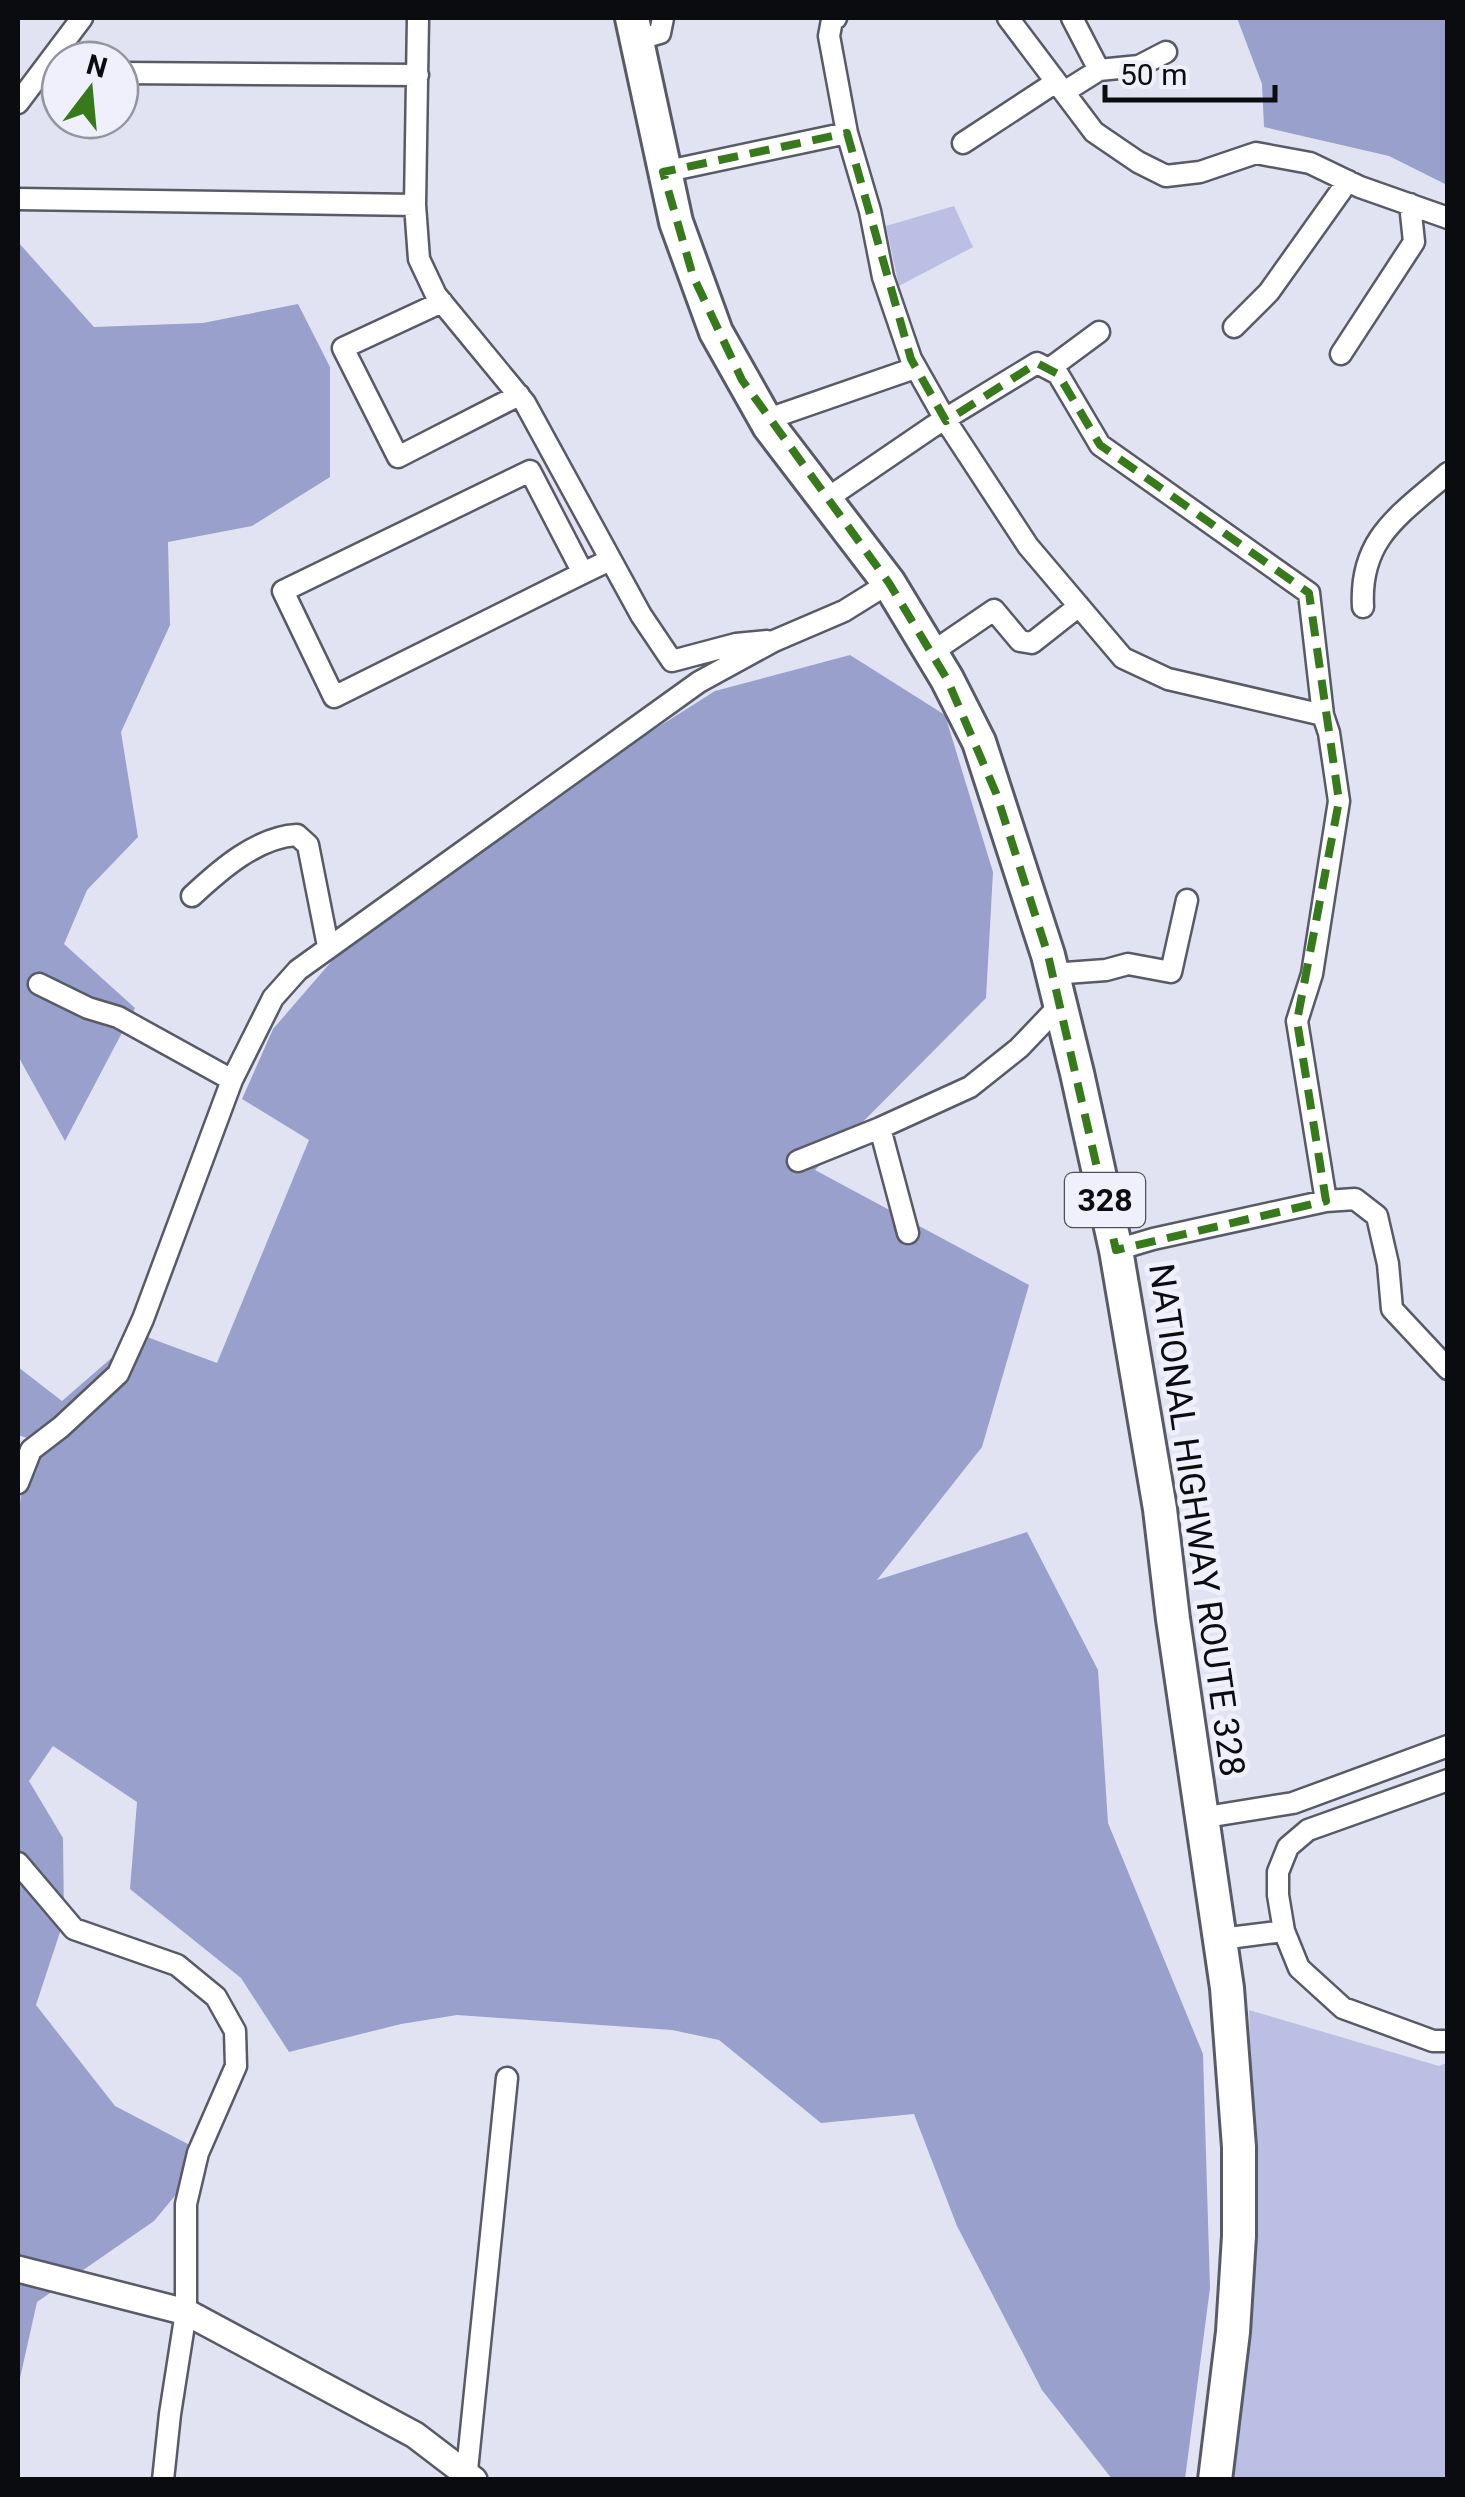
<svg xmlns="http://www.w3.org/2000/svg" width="1465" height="2497" font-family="Roboto,sans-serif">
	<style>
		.green { fill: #babfe3 }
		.forest { fill: #9aa0cc }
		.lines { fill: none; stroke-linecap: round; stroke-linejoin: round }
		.minor-casing { stroke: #585a66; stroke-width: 25 }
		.tertiary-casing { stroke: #585a66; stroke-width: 30 }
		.trunk-casing { stroke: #585a66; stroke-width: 38 }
		.minor { stroke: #fff; stroke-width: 20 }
		.tertiary { stroke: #fff; stroke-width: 25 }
		.trunk { stroke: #fff; stroke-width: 32 }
		.marked { fill: none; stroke: #367a1b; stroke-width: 8; stroke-dasharray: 20 12; stroke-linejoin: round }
		.labels { text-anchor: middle; stroke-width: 10; stroke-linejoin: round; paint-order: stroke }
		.shield { fill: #eff0fc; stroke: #4f5057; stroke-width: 2.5 }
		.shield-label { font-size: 32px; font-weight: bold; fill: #0b0c10 }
		.street-label { font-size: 35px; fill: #0b0c10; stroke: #eff0fc }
	</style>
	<rect width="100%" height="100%" fill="#e1e3f2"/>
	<!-- green -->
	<path class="green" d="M954 206 973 247 899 286 886 226Z
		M1249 2010 1439 2066 1447 2063 1448 2479 1234 2480 1252 2323 1254 2155Z"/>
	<!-- forest -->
	<path class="forest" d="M1237 18H1447V185L1389 156 1264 127 1262 84Z
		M18 242 94 327 203 323 298 304 330 367V477L252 526 168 542 170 625 121 732 138 837 87 890 64 944 135 1008 65 1141 18 1056Z
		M850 655 945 715 993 872 986 998 815 1170 1029 1285 982 1447 877 1580 1027 1532 1098 1670 1108 1823 1203 2054 1210 2288 1185 2479H1112L1042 2390 957 2226 914 2114 821 2123 719 2040 672 2030 457 2015 401 2024 289 2052 241 1978 130 1889 137 1802 53 1746 29 1781 63 1838 64 1920 36 2005 115 2106 209 2155 154 2221 37 2302 18 2387V1522L27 1438 18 1435V1367L62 1401 139 1334 217 1363 309 1140 242 1099 273 1029 369 918 508 822 715 691Z"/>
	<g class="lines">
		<!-- minor casing -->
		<g class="minor-casing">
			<path id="minor" d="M418 18 415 205 419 259 436 295 525 403 641 615 672 661 736 644 767 641
				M836 18 832 20 829 36 847 133
				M1008 18 1094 132 1138 162 1166 176 1200 172 1256 153 1310 163 1360 187 1448 218
				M1072 18 1099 70
				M636 40 660 33 663 18
				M120 73 418 75
				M1064 92 1099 70 1139 66 1166 52
				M18 103 82 18
				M963 143 1056 82
				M663 172 847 133 870 211 883 277 911 359 946 421 1028 546 1123 658 1168 679 1323 715
				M18 199 415 205
				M442 302 343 348 398 457 519 395
				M1234 327 1269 292 1348 181
				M1341 354 1414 242 1410 204
				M1049 369 1099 332
				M765 420 915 368
				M825 500 932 427 1037 363 1058 374 1100 445 1309 593 1323 715 1329 733 1339 801 1312 974 1297 1021 1326 1201
				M583 573 530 471 283 591 334 697 583 573 610 560
				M1363 607C1359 538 1400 515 1448 473
				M931 653 994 610 1020 641 1032 643 1079 606
				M192 896C220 870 257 837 297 835L308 845 328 946
				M1052 974 1106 970 1128 964 1171 972 1187 900
				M39 984 88 1008 118 1017 232 1080
				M798 1161 880 1128
				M908 1233 880 1128 970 1087 1019 1048 1060 1005
				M1116 1250 1153 1239 1326 1201 1355 1199 1377 1216 1388 1264 1392 1309 1448 1369
				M18 1483 31 1450 61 1427 118 1374 143 1319 232 1080 273 998 298 970 699 682 774 641 844 611 889 583
				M1448 1780 1308 1830 1288 1847 1278 1872V1895L1284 1931 1299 1968 1343 2008 1433 2041H1448
				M1200 1818 1293 1803 1448 1746
				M18 1863 74 1929 177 1965 216 1997 235 2031 236 2066 198 2153 186 2204V2312L170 2414 163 2480
				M1221 1939 1284 1931
				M466 2480 507 2078"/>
		</g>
		<!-- tertiary casing -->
		<g class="tertiary-casing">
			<path id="tertiary" d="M18 2269 186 2312 415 2435 474 2480"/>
		</g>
		<!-- trunk casing -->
		<g class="trunk-casing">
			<path id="trunk" d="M632 18 676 222 716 332 769 426 889 583 947 679 979 742 1048 955 1077 1073 1116 1250 1160 1509 1173 1619 1227 1988 1239 2147V2236L1233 2332 1215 2480"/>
		</g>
		<!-- minor -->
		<use href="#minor" class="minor"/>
		<!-- tertiary -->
		<use href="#tertiary" class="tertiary"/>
		<!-- trunk -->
		<use href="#trunk" class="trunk"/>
	</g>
	<!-- marked area -->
	<path class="marked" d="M847 133 911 359 946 421 1037 363 1058 374 1100 445 1309 593 1339 801 1297 1021 1326 1201 1116 1250 1048 955 996 793 947 679 889 583 742 380 693 276 663 172Z"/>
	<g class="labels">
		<!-- shield labels -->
		<rect class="shield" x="1065" y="1173" width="80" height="54" rx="8"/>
		<g class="shield-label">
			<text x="1105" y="1211">328</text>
		</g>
		<!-- street labels -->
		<g class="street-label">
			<text transform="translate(1197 1520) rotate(82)" y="12">NATIONAL HIGHWAY ROUTE 328</text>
		</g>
	</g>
	<!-- border -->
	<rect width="1465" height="2497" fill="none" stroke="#0b0c10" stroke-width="40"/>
	<!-- north arrow -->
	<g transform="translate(90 90) rotate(16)"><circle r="48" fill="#eff0fc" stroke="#94959e" stroke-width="2.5"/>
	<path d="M0-8L18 38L0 25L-18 38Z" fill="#367a1b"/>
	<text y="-15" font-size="28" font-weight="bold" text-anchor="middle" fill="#0b0c10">N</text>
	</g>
	<!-- scale -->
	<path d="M1105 85v15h170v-15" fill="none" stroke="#0b0c10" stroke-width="5"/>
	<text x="1120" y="85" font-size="30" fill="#0b0c10" stroke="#eff0fc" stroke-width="8" paint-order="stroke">50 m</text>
</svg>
